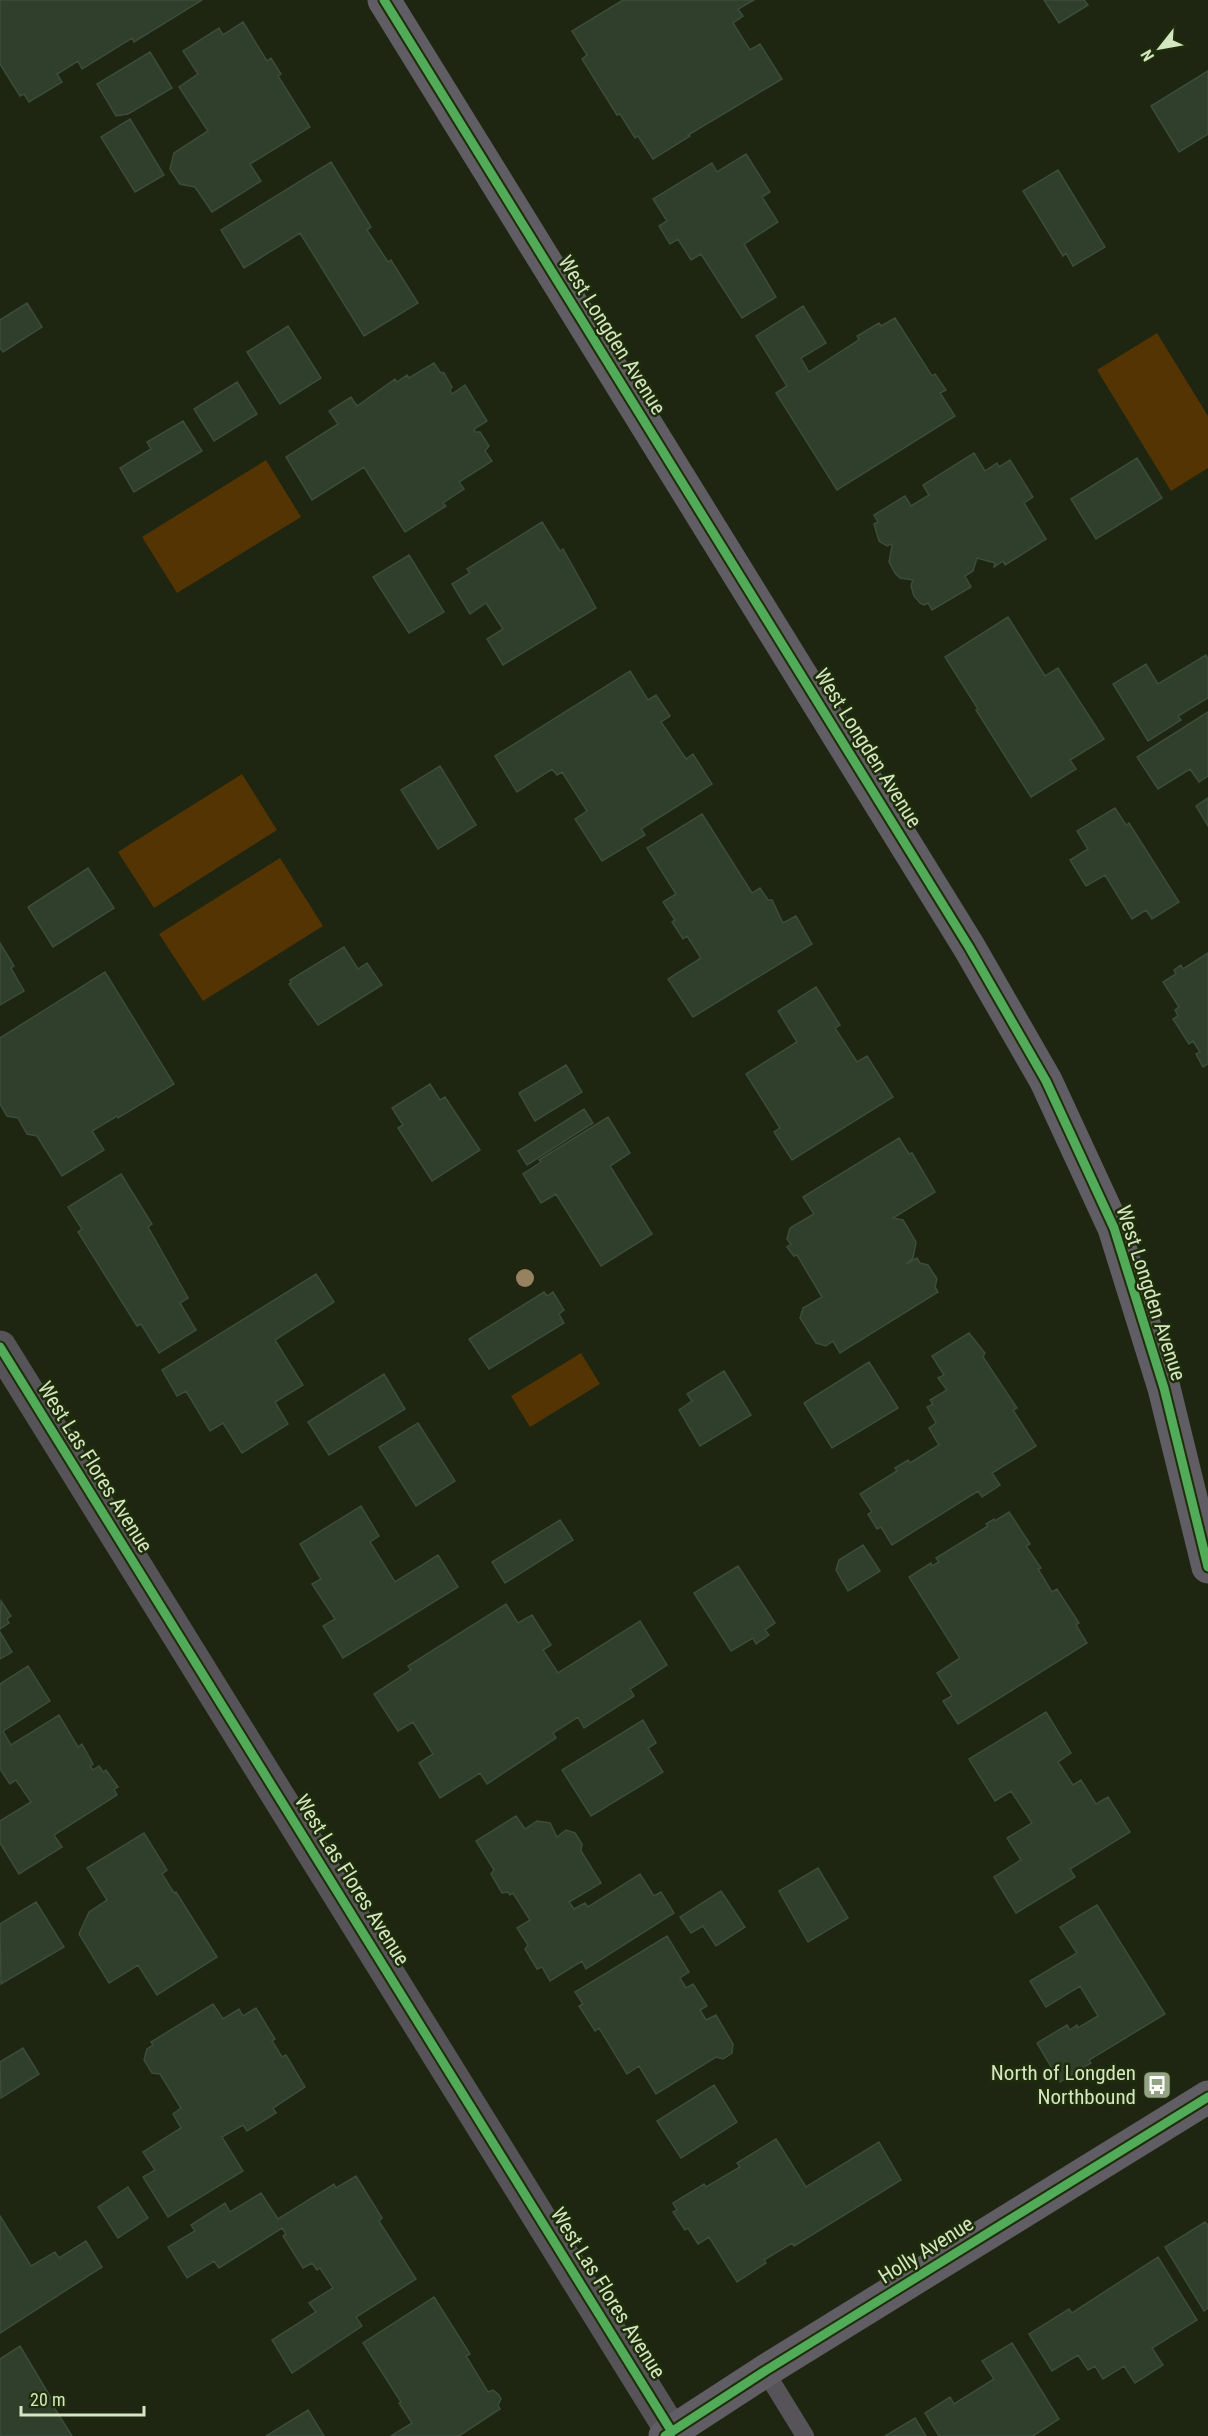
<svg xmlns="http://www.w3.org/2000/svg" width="1208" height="2436" font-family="'Roboto Condensed',sans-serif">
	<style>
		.green { fill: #533402 }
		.building { fill: #2f3f2c; stroke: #3c4c3a; stroke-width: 1.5 }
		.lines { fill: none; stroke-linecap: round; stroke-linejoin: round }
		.lane { stroke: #575459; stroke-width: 18 }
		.street { stroke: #575459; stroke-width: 33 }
		.secondary { stroke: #615d64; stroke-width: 33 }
		.cycleway-casing { stroke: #1f2e0a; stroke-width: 13 }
		.cycleway { stroke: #51ab58; stroke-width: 9 }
		.tree { fill: #96825f }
		.labels { text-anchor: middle; stroke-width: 5; stroke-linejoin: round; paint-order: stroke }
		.street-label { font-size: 21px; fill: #d4e6c2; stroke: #1f2e0a }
		.poi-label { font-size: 21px; fill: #d4e6c2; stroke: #1f2e0a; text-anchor: end }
	</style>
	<rect width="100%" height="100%" fill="#1e2612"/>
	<!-- green -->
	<path class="green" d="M1157 333 1208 416V468L1171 491 1097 370Z
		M266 460 301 517 177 593 142 537Z
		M242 774 277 830 154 908 118 852Z
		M280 858 323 926 203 1001 159 934Z
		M581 1353 600 1384 530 1427 511 1396Z"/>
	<!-- building -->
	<path class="building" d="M0 0H202L134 42 132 38 82 69 78 61 57 74 62 82 29 102 24 94 20 96 0 64Z
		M623 0H754L738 9 743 16 733 23 750 50 760 44 782 79 688 135 690 136 653 159 638 136 635 138 620 114 617 115 582 59 587 55 572 31Z
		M1044 0H1084L1088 5 1059 23Z
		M243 22 267 61 271 58 281 74 278 76 310 127 250 164 261 181 212 212 195 187 180 184 170 169 174 153 208 131 179 87 198 74 183 51 219 28 223 35Z
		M150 52 172 88 128 114 116 116 97 84Z
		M1208 71V134L1179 152 1151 106Z
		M130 119 164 175 135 192 101 137Z
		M746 154 770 192 762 197 778 222 744 244 776 297 742 318 701 254 691 260 678 239 670 244 659 226 667 221 653 199 712 163 717 172Z
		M331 162 371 227 367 230 388 262 391 260 418 303 364 336 300 233 244 268 221 230Z
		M1058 170 1105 247 1073 266 1066 253 1063 256 1023 191Z
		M27 303 42 327 3 352 0 348V320Z
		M803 306 826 343 801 358 809 372 859 340 857 336 879 323 881 326 895 318 932 376 935 374 946 390 940 393 955 416 837 490 776 393 787 386 756 336Z
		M288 326 321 378 280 404 247 352Z
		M434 363 440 372 444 373 452 387 450 390 452 394 465 385 487 421 474 429 475 432H480L489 446 485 451 492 461 459 482 464 489 443 503 446 506 405 532 364 467 312 500 286 457 338 424 329 411 351 397 357 406 395 379 397 382 407 375 409 378Z
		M237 382 257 414 214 441 194 409Z
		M183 421 202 451 134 492 120 468 151 449 147 442Z
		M974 453 985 471 997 463 999 467 1010 460 1033 497 1024 503 1046 539 1005 565 1003 561 994 567 995 563 977 558 973 571 965 576 971 587 932 610 928 603 924 605 920 603 914 596 911 586 913 580 900 578 895 573 889 562 892 546 891 544 887 546 879 541 874 524 878 522 874 515 905 496 911 506 929 495 923 485Z
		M1137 458 1162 498 1096 539 1071 499Z
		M542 522 560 551 563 549 596 608 503 665 487 639 503 629 486 603 470 614 452 584 470 573 467 569Z
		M409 555 444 612 409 633 373 577Z
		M1008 617 1045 676 1058 668 1104 739 1070 760 1076 769 1031 797 976 710 978 709 945 657Z
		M1206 655 1208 659V698L1178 716 1181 720 1148 741 1113 684 1146 664 1158 684Z
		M630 671 648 700 656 695 670 716 661 722 686 759 693 754 712 784 641 829 645 835 602 861 575 819 587 811 562 772 557 775 552 769 517 792 495 756Z
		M1208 712V776L1199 782 1190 769 1158 789 1137 757Z
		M440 766 476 825 438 849 401 790Z
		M1208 798V826L1196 806Z
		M1115 808 1126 825 1129 823 1179 902 1152 919 1146 910 1132 919 1105 875 1086 886 1070 860 1088 849 1077 831Z
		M702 814 752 893 760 888 768 900H772L783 923 796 916 812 944 693 1017 668 979 701 958 687 936 683 939 672 922 675 920 663 902 676 894 647 848Z
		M88 868 114 908 53 947 28 907Z
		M0 943 14 966 11 968 24 991 0 1005Z
		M344 947 358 969 367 963 382 985 318 1025 289 984 291 983 290 980Z
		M1208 953V1064L1203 1067 1196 1054 1200 1052 1193 1041 1189 1044 1173 1019 1178 1016 1175 1010 1179 1007 1163 982 1176 974 1174 970 1181 965 1183 969Z
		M105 972 174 1084 118 1118 117 1116 92 1131 104 1150 62 1176 37 1136 27 1134 18 1118 7 1116 0 1104V1038Z
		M816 987 840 1025 835 1028 857 1062 867 1056 893 1097 792 1160 774 1132 780 1128 746 1074 797 1042 778 1011Z
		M566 1065 582 1092 535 1121 519 1093Z
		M430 1084 440 1100 445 1097 480 1150 432 1181 398 1128 403 1125 392 1108Z
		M584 1109 593 1123 527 1165 518 1151Z
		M608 1117 630 1153 610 1166 652 1234 601 1266 556 1194 541 1203 523 1174 541 1162 539 1160Z
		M899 1138 909 1154 912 1153 935 1192 893 1218 903 1220 916 1242 913 1258 906 1264 917 1258 920 1263 928 1265 937 1279 935 1287 938 1292 840 1353 833 1341 826 1346 816 1343 800 1318 803 1308 822 1297 797 1255 794 1256 787 1247 791 1244 787 1239 790 1228 814 1214 803 1197Z
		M121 1174 152 1224 148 1227 188 1298 180 1303 196 1330 159 1353 141 1324 137 1326 78 1232 82 1229 68 1207Z
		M316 1274 334 1302 275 1340 303 1385 275 1402 288 1424 242 1453 223 1423 210 1431 186 1391 177 1396 162 1370Z
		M544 1292 547 1296 553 1292 564 1310 559 1314 564 1323 489 1369 469 1339Z
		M969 1333 985 1353 983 1357 1017 1408 1013 1410 1036 1446 992 1473 1000 1485 982 1497 978 1491 892 1545 881 1527 877 1529 868 1514 872 1512 860 1494 897 1471 895 1468 908 1460 910 1463 939 1445 929 1428 936 1423 927 1407 933 1404 930 1400 947 1390 938 1378 944 1375 932 1356Z
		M869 1362 898 1408 832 1448 804 1403Z
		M724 1371 751 1415 700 1446 679 1410 692 1401 687 1394Z
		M384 1374 405 1409 329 1455 308 1422Z
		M418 1423 455 1481 416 1506 379 1447Z
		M361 1506 379 1536 370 1542 395 1582 438 1555 458 1587 343 1658 323 1626 335 1619 312 1584 321 1579 300 1544Z
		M1009 1512 1030 1544 1026 1546 1041 1568 1038 1569 1052 1592 1057 1589 1079 1623 1076 1625 1087 1643 958 1724 943 1701 952 1696 937 1673 960 1658 909 1577 931 1563 932 1566 939 1562 936 1558 988 1526 986 1524 994 1519 995 1521Z
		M560 1520 573 1540 505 1583 492 1562Z
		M863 1545 880 1571 848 1591 836 1570 839 1560Z
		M738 1566 775 1623 765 1630 769 1635 756 1644 753 1638 731 1651 694 1593Z
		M1 1601 11 1616 7 1619 9 1623 0 1629Z
		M506 1604 518 1623 532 1615 551 1645 543 1650 558 1673 640 1621 667 1665 630 1689 634 1696 584 1728 578 1717 553 1733 556 1738 487 1784 480 1773 440 1798 419 1763 433 1754 413 1722 398 1731 374 1694 411 1670 408 1666Z
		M0 1632 12 1652 0 1659Z
		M28 1666 50 1701 3 1731 11 1745 59 1715 78 1747 82 1744 93 1764 90 1766 93 1770 99 1766 103 1772 106 1770 118 1787 114 1789 117 1795 54 1835 62 1847 19 1874 0 1843V1821L31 1802 16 1780 10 1784 0 1769V1684Z
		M1046 1712 1071 1753 1058 1762 1073 1785 1081 1780 1096 1804 1108 1797 1130 1832 1070 1869 1075 1877 1016 1913 994 1877 1021 1860 1007 1838 1032 1823 1011 1791 995 1801 969 1759Z
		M643 1720 656 1743 648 1748 663 1772 591 1816 562 1770Z
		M516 1816 525 1829 537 1821 550 1823 557 1837 566 1830 575 1833 582 1844 581 1851 601 1883 569 1902 574 1909 585 1903 588 1907 640 1874 654 1896 661 1892 674 1913 586 1969 582 1961 550 1981 542 1967 537 1969 525 1949 528 1945 517 1928 530 1920 513 1893 510 1895 508 1892 502 1893 491 1874 494 1870 476 1841Z
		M144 1833 167 1870 162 1874 174 1893 176 1892 217 1957 157 1995 138 1965 109 1983 79 1934 89 1912 107 1900 87 1868Z
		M818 1868 848 1918 808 1942 779 1891Z
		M721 1891 745 1927 716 1946 703 1926 691 1933 680 1917Z
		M36 1902 64 1947 1 1984 0 1924Z
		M1097 1905 1165 2014 1089 2060 1091 2063 1060 2082 1037 2043 1067 2025 1070 2030 1077 2025 1078 2028 1098 2016 1080 1986 1046 2007 1030 1981 1077 1953 1060 1927Z
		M667 1936 689 1972 680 1978 686 1988 693 1984 707 2006 700 2010 706 2020 716 2015 733 2044 732 2053 723 2059 716 2057 656 2094 639 2066 627 2074 599 2028 595 2031 579 2006 583 2004 575 1992Z
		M213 2004 223 2019 239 2009 243 2016 256 2008 275 2039 272 2041 282 2057 286 2055 305 2087 273 2108 276 2113 247 2131 243 2125 222 2137 243 2171 168 2217 143 2177 155 2170 143 2152 181 2128 173 2114 181 2108 160 2074 152 2073 144 2060 147 2049 153 2045 151 2042Z
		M23 2048 39 2074 1 2098 0 2062Z
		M714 2085 737 2122 681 2158 657 2121Z
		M776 2139 806 2187 879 2142 901 2180 794 2246 792 2243 764 2260 766 2263 737 2282 709 2237 698 2244 688 2228 685 2230 673 2212 677 2210 673 2203 704 2184 706 2187 740 2167 737 2163Z
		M356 2176 382 2218 379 2221 416 2279 356 2317 362 2326 292 2373 272 2340 316 2312 309 2303 333 2288 320 2268 317 2270 312 2263 303 2268 283 2236 286 2234 282 2228 219 2268 214 2261 187 2278 168 2247 195 2231 191 2225 225 2203 230 2212 261 2193 278 2219 334 2184 336 2188Z
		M128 2187 148 2218 118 2238 98 2207Z
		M0 2216 31 2266 55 2252 59 2258 86 2241 102 2267 0 2333Z
		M1205 2222 1208 2225V2308L1204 2311 1165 2247Z
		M1158 2257 1197 2320 1152 2348 1163 2365 1135 2383 1124 2366 1103 2379 1095 2366 1088 2370 1078 2355 1052 2371 1029 2334 1069 2309 1072 2313Z
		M434 2297 470 2354 466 2356 488 2392 493 2390 499 2395 501 2399 498 2405 500 2409 459 2436H391L412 2423 399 2403 401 2402 363 2343Z
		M1012 2343 1059 2419 1033 2436H939L925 2413 950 2397 954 2404 994 2379 982 2361Z
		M20 2346 54 2403 52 2404 72 2436H0V2359Z
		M308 2410 324 2436H266Z
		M915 2418 926 2436H885Z"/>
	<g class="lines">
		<!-- lane -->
		<path class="lane" d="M765 2371 805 2436"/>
		<!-- street -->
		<path class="street" d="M0 1347 672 2432"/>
		<!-- secondary -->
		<path class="secondary" d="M384 0 969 947 1046 1081 1114 1228 1164 1388 1208 1567
			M665 2436 765 2371 1208 2097"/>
		<!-- cycleway casing -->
		<g class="cycleway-casing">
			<path id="cycleway" d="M384 0 969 947 1046 1081 1114 1228 1164 1388 1208 1567
				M0 1347 672 2432
				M665 2436 765 2371 1208 2097"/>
		</g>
		<!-- cycleway -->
		<use href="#cycleway" class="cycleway"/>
	</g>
	<!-- trees -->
	<circle class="tree" cx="525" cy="1278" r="9"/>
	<!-- icons -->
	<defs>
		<g id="bus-square" transform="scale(1.5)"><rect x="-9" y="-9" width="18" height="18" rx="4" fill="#94a384" stroke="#1f2e0a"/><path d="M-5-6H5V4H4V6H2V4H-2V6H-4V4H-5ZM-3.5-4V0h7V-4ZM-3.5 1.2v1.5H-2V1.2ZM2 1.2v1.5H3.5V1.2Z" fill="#fff"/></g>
	</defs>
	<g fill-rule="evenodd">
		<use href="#bus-square" x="1157" y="2085"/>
	</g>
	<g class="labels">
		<!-- street labels -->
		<g class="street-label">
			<text transform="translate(612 335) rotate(58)" y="7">West Longden Avenue</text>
			<text transform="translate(868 748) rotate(58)" y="7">West Longden Avenue</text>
			<text transform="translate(1151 1293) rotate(72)" y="7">West Longden Avenue</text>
			<text transform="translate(95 1467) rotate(58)" y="7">West Las Flores Avenue</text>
			<text transform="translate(352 1880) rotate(58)" y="7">West Las Flores Avenue</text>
			<text transform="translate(926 2250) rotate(-32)" y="7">Holly Avenue</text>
			<text transform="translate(608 2293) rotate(58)" y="7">West Las Flores Avenue</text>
		</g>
		<!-- poi labels -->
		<g class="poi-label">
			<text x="1136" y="2080">North of Longden<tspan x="1136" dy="24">Northbound</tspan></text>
		</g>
	</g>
	<!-- north arrow -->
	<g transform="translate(1160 48) rotate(239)" stroke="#1f2e0a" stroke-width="4.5" paint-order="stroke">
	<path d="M0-4.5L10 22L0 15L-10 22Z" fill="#d4e6c2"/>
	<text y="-9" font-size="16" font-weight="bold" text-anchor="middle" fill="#d4e6c2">N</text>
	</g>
	<!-- scale -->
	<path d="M21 2406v9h123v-9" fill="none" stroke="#d4e6c2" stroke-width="3"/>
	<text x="30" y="2406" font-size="18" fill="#d4e6c2" stroke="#1f2e0a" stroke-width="4.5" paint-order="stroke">20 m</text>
</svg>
